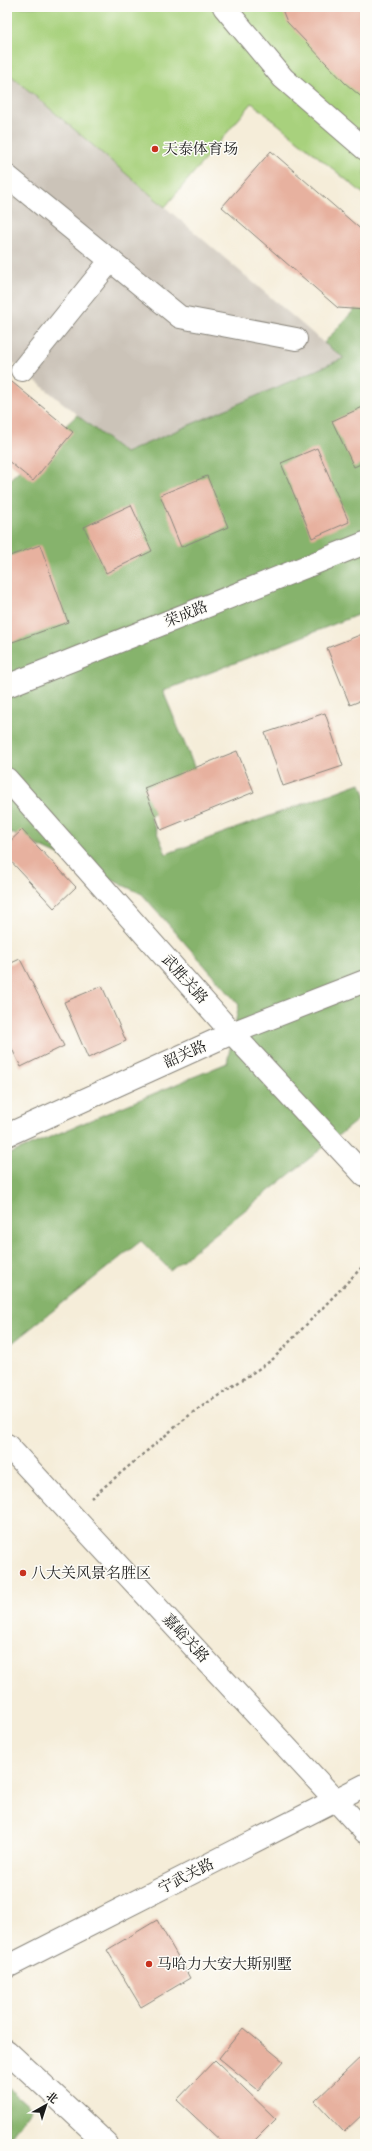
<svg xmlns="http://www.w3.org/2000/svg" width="372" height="2151" font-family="'Sorts Mill Goudy','Noto Serif SC',serif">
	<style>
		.industrial { fill: #cbc3b8 }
		.green { fill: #a8d17d; stroke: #62764c }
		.forest { fill: #86b36c; stroke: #516844 }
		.building { fill: #e7b19f }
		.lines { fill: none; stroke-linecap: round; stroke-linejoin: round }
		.street-casing { stroke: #88847a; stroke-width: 24 }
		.path { stroke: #88847a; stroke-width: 2.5; stroke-dasharray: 3 3; stroke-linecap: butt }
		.street { stroke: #fff; stroke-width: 22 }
		.poi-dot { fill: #c8321e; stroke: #fdfcf7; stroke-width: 1.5 }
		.labels { text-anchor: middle; stroke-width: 3; stroke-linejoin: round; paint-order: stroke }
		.poi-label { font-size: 15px; fill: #1c1c1c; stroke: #fdfcf7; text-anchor: start }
		.street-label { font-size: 15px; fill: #1c1c1c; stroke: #fdfcf7 }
	</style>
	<rect width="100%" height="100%" fill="#fdfcf7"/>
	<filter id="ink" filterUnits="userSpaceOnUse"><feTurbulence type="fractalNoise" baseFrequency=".025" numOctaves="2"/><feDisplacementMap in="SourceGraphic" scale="8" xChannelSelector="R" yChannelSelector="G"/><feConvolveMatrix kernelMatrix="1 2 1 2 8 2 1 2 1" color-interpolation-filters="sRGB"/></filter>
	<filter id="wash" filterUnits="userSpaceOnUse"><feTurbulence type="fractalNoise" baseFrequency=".012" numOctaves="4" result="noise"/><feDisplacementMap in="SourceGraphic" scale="16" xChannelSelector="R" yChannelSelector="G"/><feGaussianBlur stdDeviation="0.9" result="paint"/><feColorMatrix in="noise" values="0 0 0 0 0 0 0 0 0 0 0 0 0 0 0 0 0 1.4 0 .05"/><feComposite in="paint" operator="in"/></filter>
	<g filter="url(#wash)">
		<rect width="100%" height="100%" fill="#f5edd9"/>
		<!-- industrial -->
		<path class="industrial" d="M7 72 324 343 344 358 125 453 7 358Z"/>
		<!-- green -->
		<path class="green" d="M7 7H365V195L252 103 165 207 7 72Z"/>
		<!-- forest -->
		<path class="forest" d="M365 298V612L163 691 204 791 150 816 166 854 360 783 365 794V1114L170 1270 141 1241 7 1347V1155L227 1063 239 1005 142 894 7 831V482L77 415 125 453 344 358 324 343Z
			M7 2087 32 2109 7 2141Z"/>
		<g id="blocks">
			<!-- building -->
			<path class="building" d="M281 7H365V100L345 83 287 22Z
				M271 151 365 233V310L338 308 222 207Z
				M7 378 73 432 33 481 7 460Z
				M365 406V462L354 467 332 421Z
				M317 448 349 522 312 538 281 463Z
				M207 476 228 527 181 547 160 495Z
				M131 505 152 551 106 573 84 527Z
				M40 545 68 622 7 644V557Z
				M365 633V699L350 705 327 648Z
				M325 713 343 766 283 786 265 733Z
				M237 751 254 792 161 830 144 788Z
				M22 830 76 887 54 908 7 857V844Z
				M20 959 64 1046 21 1067 7 1039V965Z
				M102 986 126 1041 88 1058 64 1002Z
				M157 1920 190 1978 141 2007 107 1950Z
				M243 2028 283 2061 258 2090 219 2058Z
				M365 2053V2112L344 2132 315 2101Z
				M215 2060 276 2119 251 2144H224L177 2100Z"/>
		</g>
	</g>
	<g filter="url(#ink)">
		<use href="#blocks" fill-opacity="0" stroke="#88847a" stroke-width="1"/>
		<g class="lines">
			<!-- street casing -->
			<g class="street-casing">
				<path id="street" d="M224 7 283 78 365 149
					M7 176 180 317 296 339
					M22 370 111 260
					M7 686 365 543
					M7 779 232 1033 365 1176
					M7 1135 232 1033 365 981
					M7 1445 365 1832
					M7 1967 365 1785
					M7 2051 107 2144"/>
			</g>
			<!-- path -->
			<path class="path" d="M91 1498 192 1413 272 1360 365 1264"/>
			<!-- street -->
			<use href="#street" class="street"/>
		</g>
	</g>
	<!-- markers -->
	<g class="poi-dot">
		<circle cx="155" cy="149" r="4"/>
		<circle cx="23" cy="1573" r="4"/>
		<circle cx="149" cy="1964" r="4"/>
	</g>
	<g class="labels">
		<!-- poi labels -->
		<g class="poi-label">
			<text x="163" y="154">天泰体育场</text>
			<text x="31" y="1578">八大关风景名胜区</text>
			<text x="157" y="1969">马哈力大安大斯别墅</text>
		</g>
		<!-- street labels -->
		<g class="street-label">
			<text transform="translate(186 614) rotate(-22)" y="5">荣成路</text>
			<text transform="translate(185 979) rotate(48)" y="5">武胜关路</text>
			<text transform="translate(185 1054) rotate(-24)" y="5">韶关路</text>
			<text transform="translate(186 1638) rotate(47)" y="5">嘉峪关路</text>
			<text transform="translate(186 1876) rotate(-27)" y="5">宁武关路</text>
		</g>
	</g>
	<!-- margin -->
	<rect width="372" height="2151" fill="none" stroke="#fdfcf7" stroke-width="24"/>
	<!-- north arrow -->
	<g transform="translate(46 2105) rotate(39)" stroke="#fdfcf7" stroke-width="3" paint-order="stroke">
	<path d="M0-3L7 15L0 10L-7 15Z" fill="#1c1c1c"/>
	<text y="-6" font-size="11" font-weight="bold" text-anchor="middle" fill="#1c1c1c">北</text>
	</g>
</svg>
